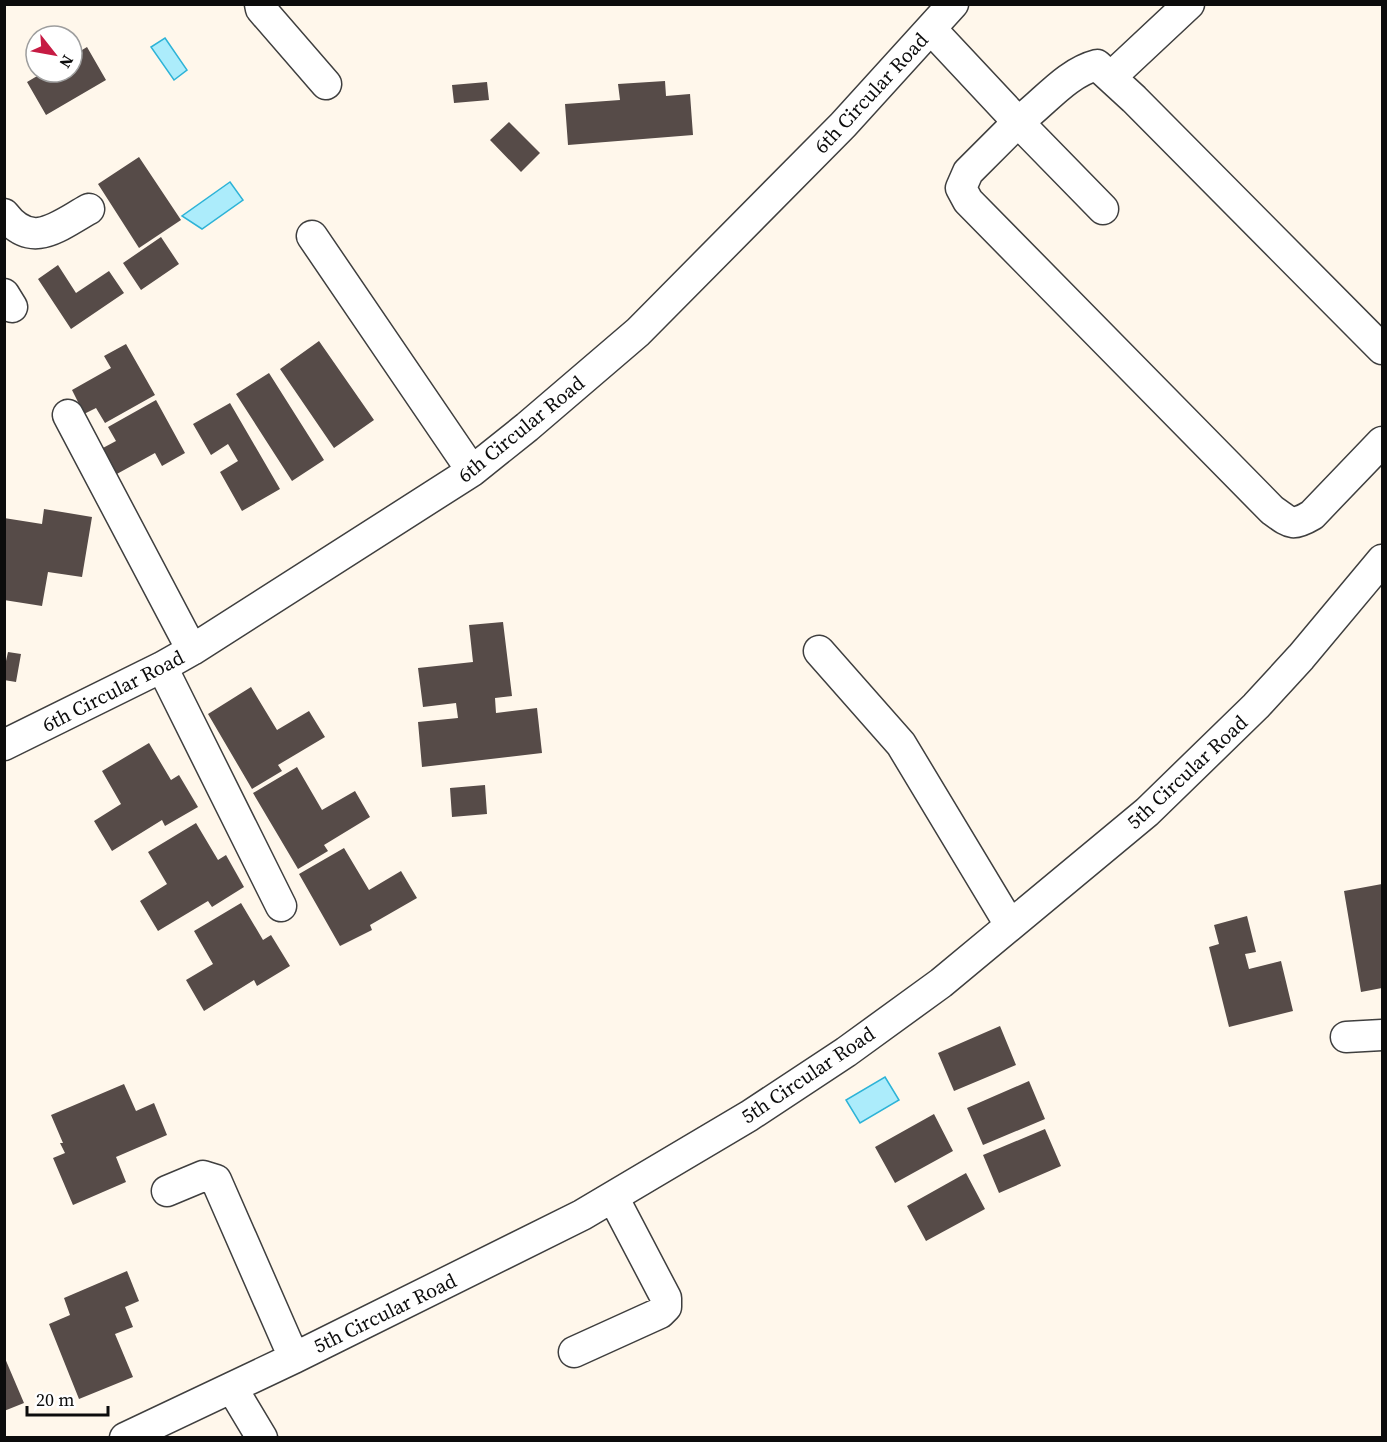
<svg xmlns="http://www.w3.org/2000/svg" width="1387" height="1442" font-family="'Source Serif 4',serif">
	<style>
		.water { fill: #acecfb; stroke: #2db3d7; stroke-width: 1.5 }
		.building { fill: #564b48 }
		.lines { fill: none; stroke-linecap: round; stroke-linejoin: round }
		.minor-casing { stroke: #3f3f3f; stroke-width: 33 }
		.minor { stroke: #fff; stroke-width: 30 }
		.labels { text-anchor: middle; stroke-width: 6; stroke-linejoin: round; paint-order: stroke }
		.street-label { font-size: 20px; fill: #0c0c0c; stroke: #fff }
	</style>
	<rect width="100%" height="100%" fill="#fff7eb"/>
	<!-- water -->
	<path class="water" d="M165 38 187 70 174 80 151 47Z
		M230 182 243 200 202 229 182 216Z
		M885 1077 899 1100 860 1123 846 1100Z"/>
	<!-- building -->
	<path class="building" d="M87 47 106 80 46 115 27 82 44 72H72V56Z
		M665 81 666 96 690 94 693 135 568 145 565 104 620 100 618 84Z
		M487 82 489 100 454 103 452 85Z
		M509 122 540 153 521 172 490 140Z
		M139 157 181 220 139 248 98 184Z
		M161 237 179 264 141 290 123 263Z
		M58 265 76 293 109 271 124 293 71 329 38 279Z
		M319 341 374 420 334 448 280 369Z
		M126 344 155 395 105 423 96 408 84 414 72 390 111 368 104 356Z
		M269 373 324 460 292 481 236 394Z
		M156 400 185 453 162 466 155 453 115 475 101 449 116 441 108 427Z
		M230 403 280 489 242 511 220 472 238 461 228 444 211 455 193 424Z
		M44 509 92 517 82 577 48 572 42 606 4 600V518L42 524Z
		M503 622 512 696 495 698 496 713 537 708 542 753 422 767 418 722 458 718 456 703 423 707 418 668 473 662 469 625Z
		M8 652 21 654 16 682 4 680V661H6Z
		M251 687 277 730 309 711 325 737 278 765 282 771 252 789 208 714Z
		M149 743 171 780 179 775 198 807 165 826 162 820 112 851 94 821 121 804 102 771Z
		M297 767 322 810 355 791 370 817 324 845 328 851 298 869 253 793Z
		M485 785 487 814 452 817 450 788Z
		M196 823 218 860 226 855 244 887 212 907 208 901 158 931 140 901 167 884 148 852Z
		M344 848 369 890 401 871 417 898 370 925 372 930 340 946 299 874Z
		M1382 884V988L1361 992 1344 891Z
		M241 903 263 940 271 935 290 966 257 986 254 980 204 1011 186 980 213 964 194 931Z
		M1247 916 1256 952 1245 954 1249 969 1281 961 1293 1011 1229 1027 1209 947 1219 944 1214 925Z
		M1000 1026 1016 1065 954 1091 938 1053Z
		M1029 1081 1045 1119 983 1145 967 1108Z
		M124 1084 136 1111 154 1103 167 1135 116 1157 126 1182 73 1205 53 1158 65 1153 60 1143H63L51 1115Z
		M934 1114 953 1151 895 1183 875 1147Z
		M1045 1129 1061 1166 999 1193 983 1155Z
		M966 1173 985 1209 926 1241 907 1206Z
		M127 1271 139 1301 125 1307 133 1327 115 1334 133 1377 79 1399 49 1324 70 1315 64 1298Z
		M4 1356 24 1403 4 1411Z"/>
	<g class="lines">
		<!-- minor casing -->
		<g class="minor-casing">
			<path id="minor" d="M260 4 261 9 326 84
				M931 29 1018 122C1044 103 1066 73 1097 65L1134 99 1382 349
				M1111 77 1189 4
				M1103 209 1018 122 968 172 961 188 968 201 1272 510C1290 523 1292 527 1312 515L1382 442
				M4 214C32 251 58 226 89 209
				M312 236 472 471
				M4 294 12 307
				M68 415 192 650
				M819 651 901 744 1010 925
				M162 667 281 906
				M4 745 162 667 192 650 472 471 527 427 638 332 843 125 953 4
				M1346 1037 1382 1035
				M167 1191 203 1176 216 1180 294 1358
				M574 1352 660 1313 666 1307V1298L613 1197
				M232 1388 262 1438
				M125 1438 294 1358 582 1215 749 1116 846 1052 941 983 1147 812 1256 706 1301 657 1382 560"/>
		</g>
		<!-- minor -->
		<use href="#minor" class="minor"/>
	</g>
	<g class="labels">
		<!-- street labels -->
		<g class="street-label">
			<text transform="translate(871 93) rotate(-47)" y="7">6th Circular Road</text>
			<text transform="translate(521 429) rotate(-39)" y="7">6th Circular Road</text>
			<text transform="translate(113 691) rotate(-27)" y="7">6th Circular Road</text>
			<text transform="translate(1187 772) rotate(-43)" y="7">5th Circular Road</text>
			<text transform="translate(808 1075) rotate(-34)" y="7">5th Circular Road</text>
			<text transform="translate(385 1313) rotate(-26)" y="7">5th Circular Road</text>
		</g>
	</g>
	<!-- border -->
	<rect width="1387" height="1442" fill="none" stroke="#0c0c0c" stroke-width="12"/>
	<!-- north arrow -->
	<g transform="translate(54 54) rotate(121)"><circle r="28" fill="#ffffff" stroke="#9e9e9e" stroke-width="1.5"/>
	<path d="M0-4.5L10 22L0 15L-10 22Z" fill="#c61b43"/>
	<text y="-9" font-size="16" font-weight="bold" text-anchor="middle" fill="#0c0c0c">N</text>
	</g>
	<!-- scale -->
	<path d="M27 1406v9h81v-9" fill="none" stroke="#0c0c0c" stroke-width="3"/>
	<text x="36" y="1406" font-size="18" fill="#0c0c0c" stroke="#ffffff" stroke-width="4.5" paint-order="stroke">20 m</text>
</svg>
